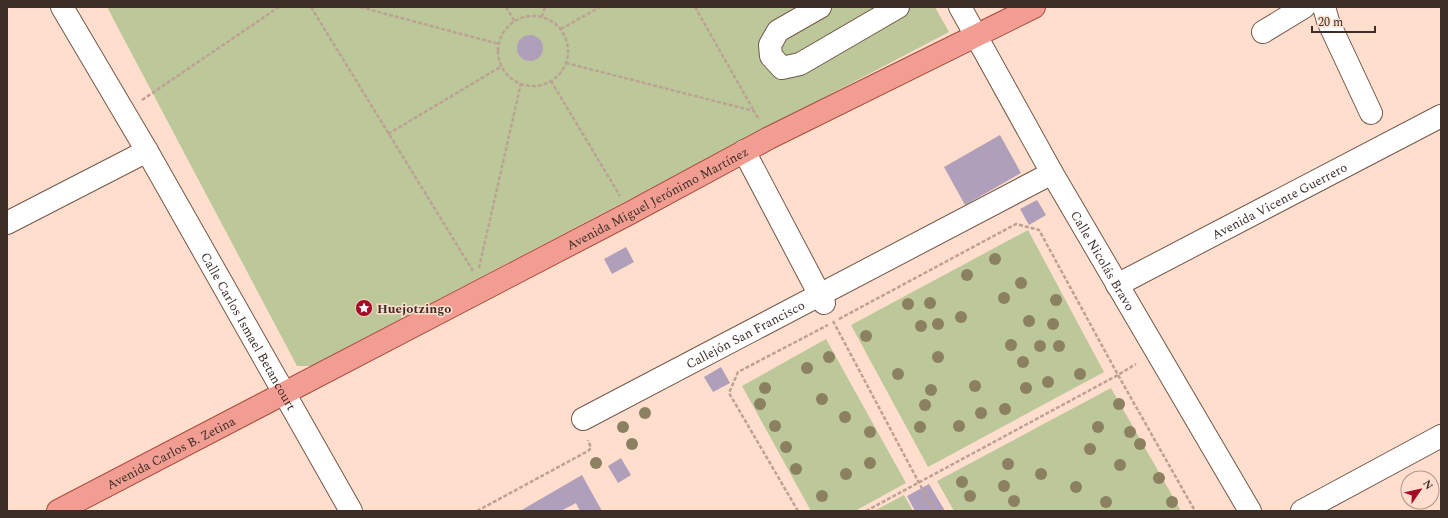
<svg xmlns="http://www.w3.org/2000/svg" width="1448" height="518" font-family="Spectral,serif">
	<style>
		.green { fill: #bcc89a }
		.building { fill: #af9fba }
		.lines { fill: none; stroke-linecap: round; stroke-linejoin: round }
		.minor-casing { stroke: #735849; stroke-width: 24 }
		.major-casing { stroke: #aa4c3e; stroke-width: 24 }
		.path { stroke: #bca294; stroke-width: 2.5; stroke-dasharray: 4 2; stroke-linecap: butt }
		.minor { stroke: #fff; stroke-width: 22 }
		.major { stroke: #f19d92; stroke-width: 22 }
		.tree { fill: #8b8060 }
		.labels { text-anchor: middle; stroke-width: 3; stroke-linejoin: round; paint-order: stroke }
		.street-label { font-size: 13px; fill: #3a2e27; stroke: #ffdecd }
		.poi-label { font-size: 13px; font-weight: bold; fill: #3a2e27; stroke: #ffdecd; text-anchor: start }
	</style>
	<rect width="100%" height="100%" fill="#ffdecd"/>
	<!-- green -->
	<path class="green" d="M107 7H935L949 32 311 366H297Z
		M1028 230 1104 372 928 467 851 325Z
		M826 339 906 483 855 511H811L742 386Z
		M1111 388 1181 511H954L937 481Z
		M904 495 913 511H874Z"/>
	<!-- building -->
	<path class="building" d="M517 48a13 13 0 1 1 26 0a13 13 0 1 1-26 0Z
		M1000 135 1021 173 965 205 944 167Z
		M1037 200 1046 215 1029 225 1020 209Z
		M626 247 634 262 612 274 604 259Z
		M721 367 730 383 713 392 704 377Z
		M621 458 631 475 618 483 608 466Z
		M582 475 602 511H580L576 503 561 511H520Z
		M929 484 945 511H915L907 496Z"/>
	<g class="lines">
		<!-- minor casing -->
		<g class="minor-casing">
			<g id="minor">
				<path id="s1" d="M62 7 147 151 351 511"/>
				<path d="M820 7 778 31 770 45 771 56 782 68 800 64 898 7"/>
				<path id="s2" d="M960 7 1052 173 1250 511"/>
				<path d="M1324 7 1328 21 1371 113"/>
				<path d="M1263 32 1304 7"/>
				<path d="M744 151 824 303"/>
				<path d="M7 223 147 151"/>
				<path id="s3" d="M1117 285 1441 116"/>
				<path id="s4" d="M583 419 1052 173"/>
				<path d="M1302 511 1441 436"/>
			</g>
		</g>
		<!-- major casing -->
		<g class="major-casing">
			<g id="major">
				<path id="s5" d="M58 511 630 213 769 138 1034 7"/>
			</g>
		</g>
		<!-- path -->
		<path class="path" d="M311 7 473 271
			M360 7 499 44
			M506 7 515 22
			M695 7 754 111
			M498 51a35 35 0 1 1 70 0a35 35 0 1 1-70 0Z
			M542 17 545 7
			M561 29 600 7
			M566 63 754 111 759 120
			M551 81 620 196
			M142 100 279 7
			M388 134 502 66
			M479 268 521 83
			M839 319 1016 224 1039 230 1118 375 1195 511
			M833 321 934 511
			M477 511 588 451 591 448 588 440
			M798 511 729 393 738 372 828 325
			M866 511 1118 375 1136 364"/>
		<!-- minor -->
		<use href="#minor" class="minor"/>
		<!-- major -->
		<use href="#major" class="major"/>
	</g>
	<!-- trees -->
	<g class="tree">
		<circle cx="995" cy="259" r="6"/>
		<circle cx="967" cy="275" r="6"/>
		<circle cx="1021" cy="283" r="6"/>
		<circle cx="1004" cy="298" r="6"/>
		<circle cx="1056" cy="300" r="6"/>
		<circle cx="930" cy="303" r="6"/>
		<circle cx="908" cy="304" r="6"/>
		<circle cx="961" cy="317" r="6"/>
		<circle cx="1029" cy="321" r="6"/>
		<circle cx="938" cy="324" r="6"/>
		<circle cx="1053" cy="324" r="6"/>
		<circle cx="921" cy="326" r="6"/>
		<circle cx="866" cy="336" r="6"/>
		<circle cx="1011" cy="345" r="6"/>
		<circle cx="1040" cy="346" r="6"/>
		<circle cx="1059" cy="346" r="6"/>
		<circle cx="829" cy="357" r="6"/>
		<circle cx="938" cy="357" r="6"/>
		<circle cx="1023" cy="362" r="6"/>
		<circle cx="807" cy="368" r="6"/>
		<circle cx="898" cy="374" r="6"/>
		<circle cx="1080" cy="374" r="6"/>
		<circle cx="1048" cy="382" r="6"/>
		<circle cx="975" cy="386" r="6"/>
		<circle cx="765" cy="388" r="6"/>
		<circle cx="1026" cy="388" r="6"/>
		<circle cx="931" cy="390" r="6"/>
		<circle cx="822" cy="399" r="6"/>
		<circle cx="760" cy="404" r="6"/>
		<circle cx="1119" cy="404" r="6"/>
		<circle cx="925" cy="405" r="6"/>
		<circle cx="1005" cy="409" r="6"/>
		<circle cx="645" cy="413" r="6"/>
		<circle cx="981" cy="413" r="6"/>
		<circle cx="845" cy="417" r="6"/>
		<circle cx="775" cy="426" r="6"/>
		<circle cx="959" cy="426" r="6"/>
		<circle cx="623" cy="427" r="6"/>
		<circle cx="920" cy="427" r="6"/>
		<circle cx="1098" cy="427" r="6"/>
		<circle cx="870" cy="432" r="6"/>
		<circle cx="1130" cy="432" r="6"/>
		<circle cx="632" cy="444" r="6"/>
		<circle cx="1140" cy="444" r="6"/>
		<circle cx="786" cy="447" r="6"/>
		<circle cx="1090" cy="449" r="6"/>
		<circle cx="596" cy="463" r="6"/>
		<circle cx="870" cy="463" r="6"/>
		<circle cx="1008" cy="464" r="6"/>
		<circle cx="1120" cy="465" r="6"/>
		<circle cx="796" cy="469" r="6"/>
		<circle cx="846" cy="474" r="6"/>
		<circle cx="1041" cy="474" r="6"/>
		<circle cx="1159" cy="478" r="6"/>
		<circle cx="962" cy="482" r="6"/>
		<circle cx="1004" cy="486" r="6"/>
		<circle cx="1076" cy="487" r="6"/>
		<circle cx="822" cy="496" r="6"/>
		<circle cx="970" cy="496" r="6"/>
		<circle cx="1014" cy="501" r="6"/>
		<circle cx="1106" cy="502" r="6"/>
		<circle cx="1172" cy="502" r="6"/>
	</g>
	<!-- icons -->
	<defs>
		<g id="sight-disc" transform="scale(0.9)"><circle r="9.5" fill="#a40925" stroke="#ffdecd"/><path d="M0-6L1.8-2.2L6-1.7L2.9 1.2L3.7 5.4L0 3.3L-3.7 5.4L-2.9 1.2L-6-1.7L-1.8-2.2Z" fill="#fff"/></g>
	</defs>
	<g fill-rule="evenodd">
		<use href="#sight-disc" x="364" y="308"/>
	</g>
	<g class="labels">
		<!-- street labels -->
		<g class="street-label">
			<text dy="5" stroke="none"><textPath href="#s5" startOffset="676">Avenida Miguel Jerónimo Martínez</textPath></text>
			<text dy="5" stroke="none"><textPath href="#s3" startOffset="183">Avenida Vicente Guerrero</textPath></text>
			<text dy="5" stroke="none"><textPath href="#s2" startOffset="291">Calle Nicolás Bravo</textPath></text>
			<text dy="5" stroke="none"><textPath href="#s1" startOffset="374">Calle Carlos Ismael Betancourt</textPath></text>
			<text dy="5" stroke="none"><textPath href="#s4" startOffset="183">Callejón San Francisco</textPath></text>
			<text dy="5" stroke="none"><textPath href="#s5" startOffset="127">Avenida Carlos B. Zetina</textPath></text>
		</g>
		<!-- poi labels -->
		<g class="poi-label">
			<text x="377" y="313">Huejotzingo</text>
		</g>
	</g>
	<!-- border -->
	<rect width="1448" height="518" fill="none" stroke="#3a2e27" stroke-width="16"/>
	<!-- north arrow -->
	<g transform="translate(1420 490) rotate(56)"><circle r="19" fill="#ffdecd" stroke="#b0988b"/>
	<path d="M0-3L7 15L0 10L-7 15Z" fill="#a40925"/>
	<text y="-6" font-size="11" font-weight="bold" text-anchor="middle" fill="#3a2e27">N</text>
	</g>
	<!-- scale -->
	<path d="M1312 26v6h63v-6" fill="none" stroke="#3a2e27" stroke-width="2"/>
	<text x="1318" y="26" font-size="12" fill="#3a2e27" stroke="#ffdecd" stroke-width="3" paint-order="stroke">20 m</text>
</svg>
